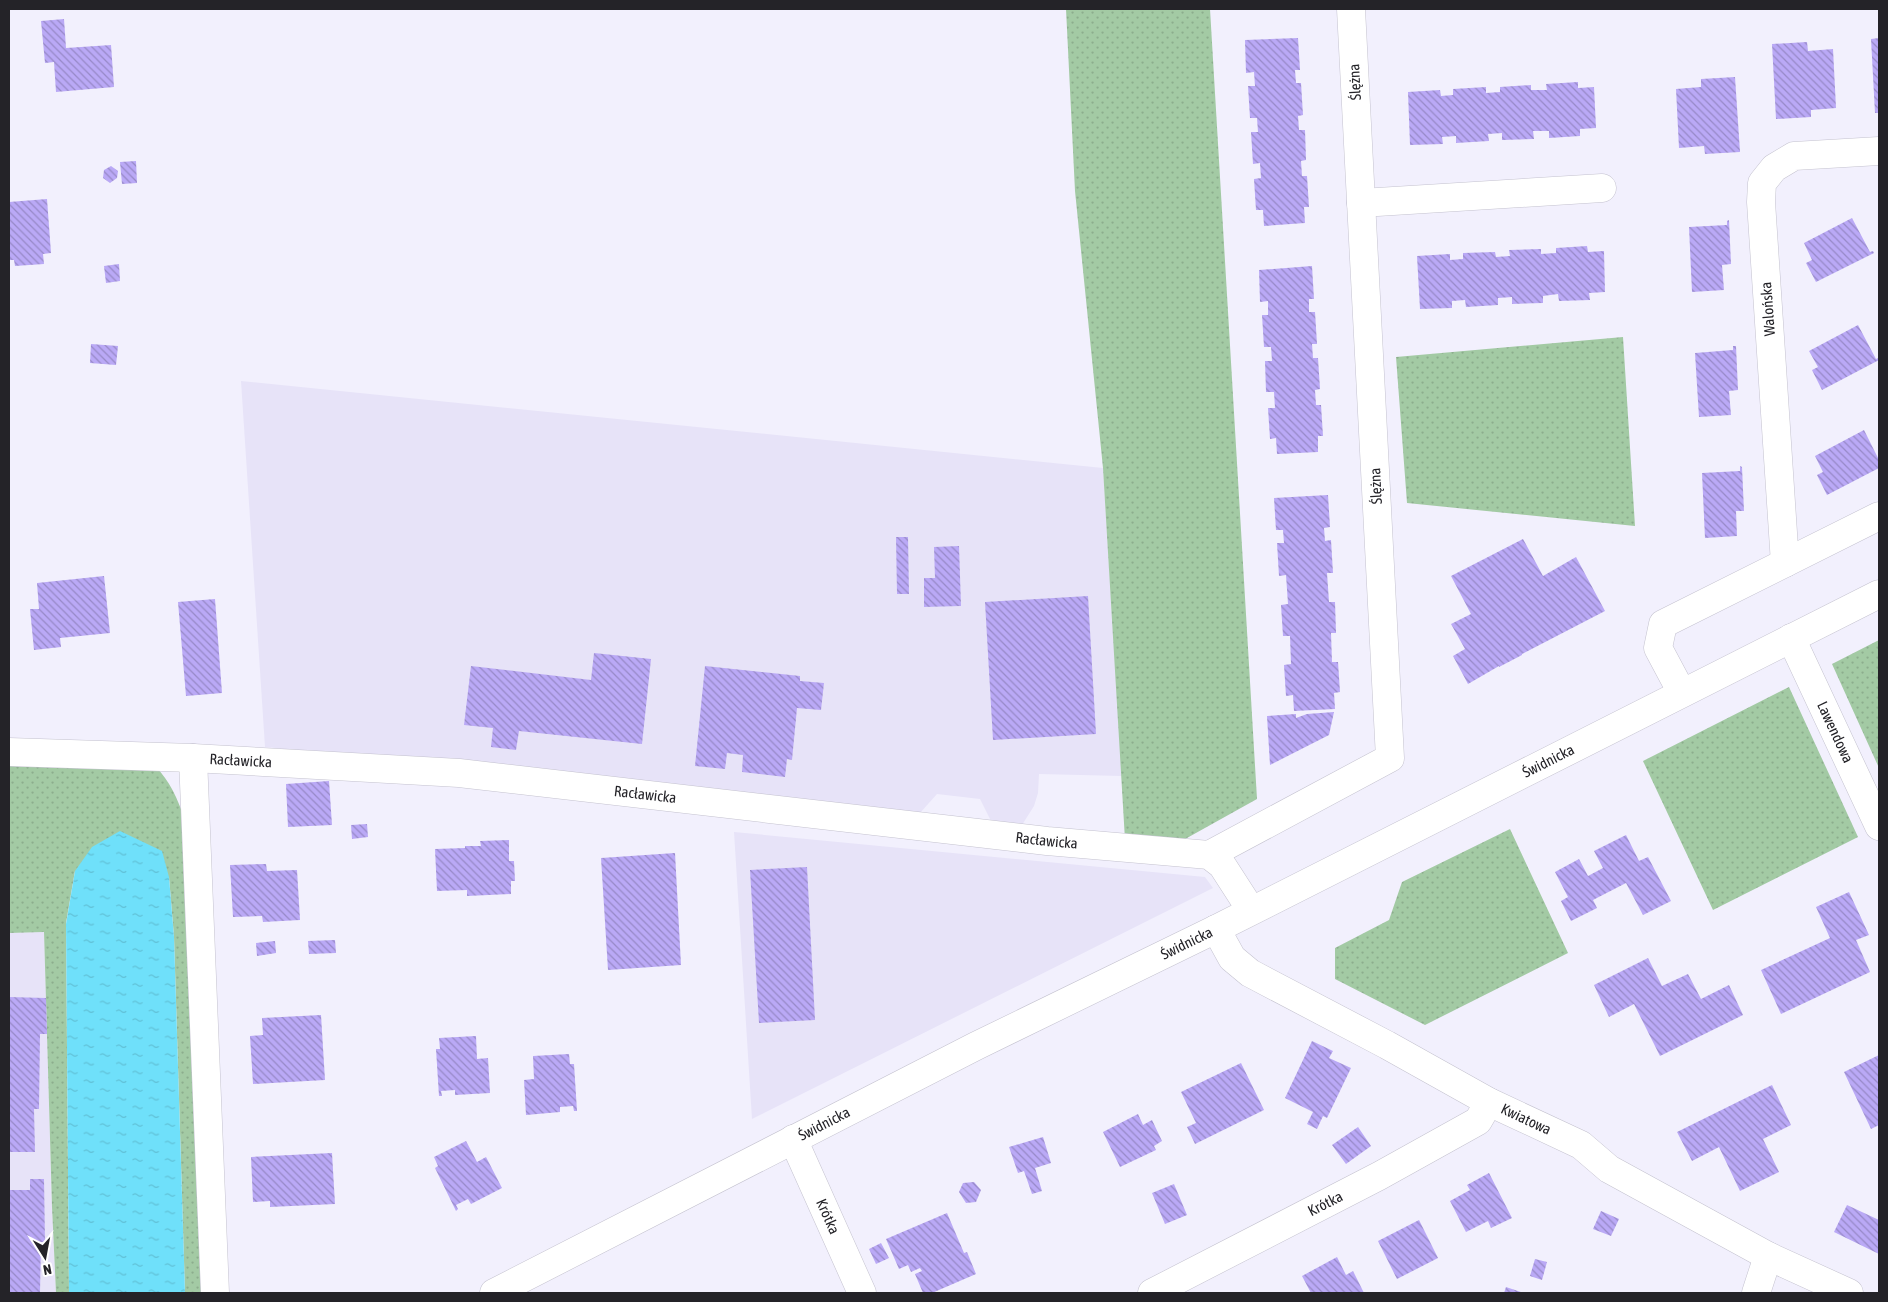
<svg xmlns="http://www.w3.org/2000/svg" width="1888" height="1302" font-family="'Asap Condensed',sans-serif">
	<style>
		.built { fill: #e7e3f8 }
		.grass { fill: url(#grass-dots) }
		.water { fill: url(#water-ripples) }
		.building { fill: url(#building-back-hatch) }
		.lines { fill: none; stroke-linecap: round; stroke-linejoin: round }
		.minor-casing { stroke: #c4c2cf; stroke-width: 29 }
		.minor { stroke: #fff; stroke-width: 28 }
		.labels { text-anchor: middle; stroke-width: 4; stroke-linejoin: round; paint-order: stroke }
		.street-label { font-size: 15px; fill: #242328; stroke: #fff }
	</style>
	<defs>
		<pattern id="grass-dots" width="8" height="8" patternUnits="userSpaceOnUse" patternTransform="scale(1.25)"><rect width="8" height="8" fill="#a3caa4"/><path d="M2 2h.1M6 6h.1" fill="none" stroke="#8cad8d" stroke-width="1.8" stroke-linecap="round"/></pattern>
		<pattern id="water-ripples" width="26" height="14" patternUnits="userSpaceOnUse" patternTransform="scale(1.25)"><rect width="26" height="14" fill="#6fe0fa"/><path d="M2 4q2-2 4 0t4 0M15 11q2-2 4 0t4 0" fill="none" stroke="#60c0d6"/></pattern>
		<pattern id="building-back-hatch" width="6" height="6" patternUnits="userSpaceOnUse" patternTransform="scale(1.25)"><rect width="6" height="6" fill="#baa9f6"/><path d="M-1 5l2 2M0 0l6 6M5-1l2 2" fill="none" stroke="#9789c7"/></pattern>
	</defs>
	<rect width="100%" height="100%" fill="#f2f0fd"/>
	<!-- built -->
	<path class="built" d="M241 381 1103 468 1122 776 1039 774 1038 793 1034 806 1022 825 991 821 980 799 937 794 920 813 265 747Z
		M734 832 1205 877 1213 888 752 1119Z
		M44 932 52 1207 56 1293H9V933Z"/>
	<!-- grass -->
	<path class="grass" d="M1066 9H1210L1257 799 1178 843 1125 840 1103 468 1075 191Z
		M1623 337 1635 526 1407 503 1396 357Z
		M1879 640V768L1832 664Z
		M1789 687 1858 837 1713 910 1643 761Z
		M9 764 155 766C170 781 177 798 184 817L208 1293H185L174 937 169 877 75 871 66 923 69 1293H56L52 1207 44 932 9 933Z
		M1510 829 1568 953 1425 1025 1335 979V948L1389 920 1402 882Z"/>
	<!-- water -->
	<path class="water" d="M120 831 162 851 169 877 174 937 185 1293H69L66 924 75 871 92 847Z"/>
	<!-- building -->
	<path class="building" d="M64 19 66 48 111 45 114 87 56 92 54 62 45 63 41 21Z
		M1298 38 1300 70H1295L1296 83H1301L1303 115 1298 116 1299 130H1305L1306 160 1301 161 1302 176H1307L1309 207H1304L1305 223 1264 226 1263 210H1256L1254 179 1261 178 1260 163 1253 164 1251 132H1258L1257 118H1250L1248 86H1255L1254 72 1246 73 1245 40Z
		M1879 38V113H1875L1871 39Z
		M1807 42 1808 51 1833 49 1836 108 1811 110V117L1776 119 1772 44Z
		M1735 77 1740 152 1705 154 1704 146 1679 148 1676 89 1701 87V79Z
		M1578 82V88L1594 87 1596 128 1580 129V136L1549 138V131H1533L1534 139 1502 140V133L1488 134 1489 141 1456 143V136L1442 137 1443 144 1410 145 1408 92 1440 90 1441 96 1453 95V89L1486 87V93L1500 92V87L1531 85V90H1547L1546 84Z
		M136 161 137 183 122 184 120 162Z
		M111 166 118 171 117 178 110 183 103 178 104 170Z
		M47 199 51 253 43 254 44 264 15 266 14 260H9V202Z
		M1852 218 1870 252 1873 251 1874 253 1816 282 1806 263 1812 260 1804 243Z
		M1729 220 1731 264 1722 265 1724 290 1692 292 1689 227 1727 225V221Z
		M1587 246 1588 252 1604 251 1605 292 1589 293 1590 300 1559 301 1558 294 1543 296V303L1512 304V297L1498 298V305L1466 307 1465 300 1452 301V308L1420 309 1417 256 1450 254V260L1463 259V253L1495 252 1496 257 1510 256 1509 250 1541 249V254L1556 253V248Z
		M119 264 120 281 106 283 104 266Z
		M1312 266 1314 299H1309V312H1315L1317 344H1312L1313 358H1318L1320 389 1315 390 1316 405H1321L1323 436H1318V452L1277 454 1276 438 1270 439 1268 408H1275L1274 392H1266L1265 361H1272L1271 347H1264L1262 315H1268V301L1260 302 1259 270Z
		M1858 325 1876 359 1878 358 1879 360 1822 390 1812 370 1818 367 1809 351Z
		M91 344 118 346 116 365 90 363Z
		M1733 346H1736L1738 390 1729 391 1731 415 1699 417 1695 353 1733 350Z
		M1864 430 1879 460V468L1827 495 1817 475 1823 472 1815 456Z
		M1740 466 1742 467 1744 511H1736L1737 536 1705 538 1702 473 1740 471Z
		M1328 495 1330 527 1324 528 1325 541 1331 540 1333 573H1327L1329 602H1335L1336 633H1331L1332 662H1338L1340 692 1334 693 1335 709 1294 711 1293 695 1286 696 1284 665 1291 664 1290 636H1283L1281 605 1288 604 1286 575 1279 576 1277 543H1284L1283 530H1276L1274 498Z
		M896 537H908L909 594H897Z
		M1523 539 1543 576 1576 557 1605 611 1522 654V655L1499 667V666L1468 684 1453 656 1465 649 1451 624 1471 614 1451 576Z
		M959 546 961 606 924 607V578H935L934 547Z
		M104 576 110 633 60 638 61 647 34 650 30 609H39L37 583Z
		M1088 596 1096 734 993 740 985 602Z
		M215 599 222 693 186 696 178 602Z
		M594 653 651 659 642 744 519 731 516 750 491 747 493 728 464 725 471 666 591 680Z
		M705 666 800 676V681L824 683 821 710 797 708 792 760 787 759 785 777 742 772 743 755 727 753 725 769 695 766Z
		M1334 712 1329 735 1270 765 1267 716 1296 714V718L1307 714Z
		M329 781 332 825 288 827 286 784Z
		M367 824 368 837 352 839 351 825Z
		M1626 835 1639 861 1648 857 1671 901 1643 915 1626 883 1593 900 1597 908 1571 921 1561 901 1568 897 1555 872 1579 859 1588 876 1603 868 1594 851Z
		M509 840V861H514L515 881H511V894L467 896V890L437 891 435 849 465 848V846H481L480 841Z
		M675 853 681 965 608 970 601 858Z
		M266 864 267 871 297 870 300 920 263 922 262 916 233 917 230 865Z
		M807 867 815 1020 759 1023 750 870Z
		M1849 892 1869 935 1856 940 1870 972 1781 1014 1761 970 1830 938 1816 907Z
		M335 940 336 953 309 954 308 941Z
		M275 941 276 953 257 956 256 943Z
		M1648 958 1662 986 1688 974 1701 999 1729 985 1743 1015 1660 1056 1634 1004 1609 1017 1594 985Z
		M9 997 46 998 47 1034H40L39 1109H34L35 1152H9Z
		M321 1015 325 1080 253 1084 250 1036 263 1035 262 1018Z
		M476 1036 477 1059 488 1058 490 1093 455 1095V1090L441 1091 442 1096H439L436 1049H440L439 1038Z
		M1312 1041 1333 1051 1329 1058 1351 1068 1327 1118 1323 1116 1317 1129 1307 1124 1313 1112 1285 1098Z
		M569 1054 570 1064H574L577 1111H574L573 1106 560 1107V1112L526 1115 524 1080 534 1079 533 1056Z
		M1879 1055V1125L1871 1129 1844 1072Z
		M1241 1063 1264 1110 1195 1144 1187 1127 1196 1123 1181 1092Z
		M1772 1085 1791 1125 1763 1139 1779 1172 1740 1191 1719 1147 1692 1161 1677 1132Z
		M1138 1114 1143 1125 1152 1120 1162 1141 1154 1146 1156 1150 1120 1167 1103 1132Z
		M1358 1127 1371 1146 1346 1164 1332 1145Z
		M1043 1137 1051 1163 1035 1168 1042 1191 1032 1194 1024 1171 1018 1173 1009 1147Z
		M466 1141 477 1162 486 1157 502 1188 471 1204 468 1199 456 1205 458 1209 456 1211 435 1168 438 1166 434 1157Z
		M332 1153 335 1204 270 1207V1201L253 1202 251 1157Z
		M1489 1173 1512 1218 1491 1228 1488 1221 1466 1232 1450 1201 1470 1190 1467 1185Z
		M30 1179H44L45 1242H41L40 1293H9V1190H30Z
		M974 1182 981 1190 976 1202 966 1203 959 1192 963 1183Z
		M1174 1184 1187 1215 1165 1224 1152 1193Z
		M1847 1205 1879 1220V1254L1834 1232Z
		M1601 1211 1619 1219 1611 1236 1593 1229Z
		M947 1213 964 1253 967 1252 976 1274 932 1293H923L915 1274 922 1271 920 1268 911 1272 908 1265 899 1269 886 1239Z
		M1419 1220 1438 1258 1397 1279 1378 1241Z
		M881 1243 889 1258 876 1264 869 1249Z
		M1337 1257 1346 1275 1353 1271 1364 1293H1311L1302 1276Z
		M1535 1259 1547 1262 1542 1280 1530 1276Z
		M1506 1287 1524 1293H1504Z"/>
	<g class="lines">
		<!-- minor casing -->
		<g class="minor-casing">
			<g id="minor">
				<path d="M1361 203 1602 188"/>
				<path d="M1785 563 1761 202 1762 183 1774 168 1794 156 1879 151"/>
				<path id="s1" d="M1791 638 1879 826"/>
				<path d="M1682 693 1658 648 1663 624 1879 516"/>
				<path id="s2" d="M9 752 193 758 459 773 1047 841 1209 855 1222 865 1251 910"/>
				<path d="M193 758 215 1293"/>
				<path d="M1209 855 1390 758 1351 9"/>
				<path id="s3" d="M1216 929 1232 958 1250 973 1387 1045 1489 1102 1581 1145 1609 1169 1768 1256 1849 1293"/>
				<path id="s4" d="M793 1139 862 1293"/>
				<path id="s5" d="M494 1293 976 1046 1216 929 1879 594"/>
				<path id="s6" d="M1152 1293 1379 1176 1478 1121 1489 1102"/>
				<path d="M1756 1293 1768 1256"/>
			</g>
		</g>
		<!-- minor -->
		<use href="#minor" class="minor"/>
	</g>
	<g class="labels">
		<!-- street labels -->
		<g class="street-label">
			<text transform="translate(1355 82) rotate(-93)" y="5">Ślężna</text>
			<text transform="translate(1768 309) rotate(-94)" y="5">Walońska</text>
			<text transform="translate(1376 486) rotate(-93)" y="5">Ślężna</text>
			<text dy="5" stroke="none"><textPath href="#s1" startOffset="104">Lawendowa</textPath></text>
			<text dy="5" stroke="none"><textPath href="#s2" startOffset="232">Racławicka</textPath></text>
			<text dy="5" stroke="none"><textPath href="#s5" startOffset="1181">Świdnicka</textPath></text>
			<text dy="5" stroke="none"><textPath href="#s2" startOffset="638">Racławicka</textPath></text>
			<text dy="5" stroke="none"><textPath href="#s2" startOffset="1042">Racławicka</textPath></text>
			<text dy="5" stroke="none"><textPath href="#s5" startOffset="776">Świdnicka</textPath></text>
			<text dy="5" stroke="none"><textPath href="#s3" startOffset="369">Kwiatowa</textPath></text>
			<text dy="5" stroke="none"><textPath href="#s5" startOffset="371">Świdnicka</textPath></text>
			<text dy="5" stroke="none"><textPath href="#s6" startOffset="195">Krótka</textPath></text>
			<text dy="5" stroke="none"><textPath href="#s4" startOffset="85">Krótka</textPath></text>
		</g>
	</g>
	<!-- border -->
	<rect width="1888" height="1302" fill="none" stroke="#242328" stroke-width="20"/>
	<!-- north arrow -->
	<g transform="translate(45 1257) rotate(169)" stroke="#ffffff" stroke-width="4" paint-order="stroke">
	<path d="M0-4L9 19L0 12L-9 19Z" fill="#242328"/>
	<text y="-8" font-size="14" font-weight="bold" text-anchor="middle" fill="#242328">N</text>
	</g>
</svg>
